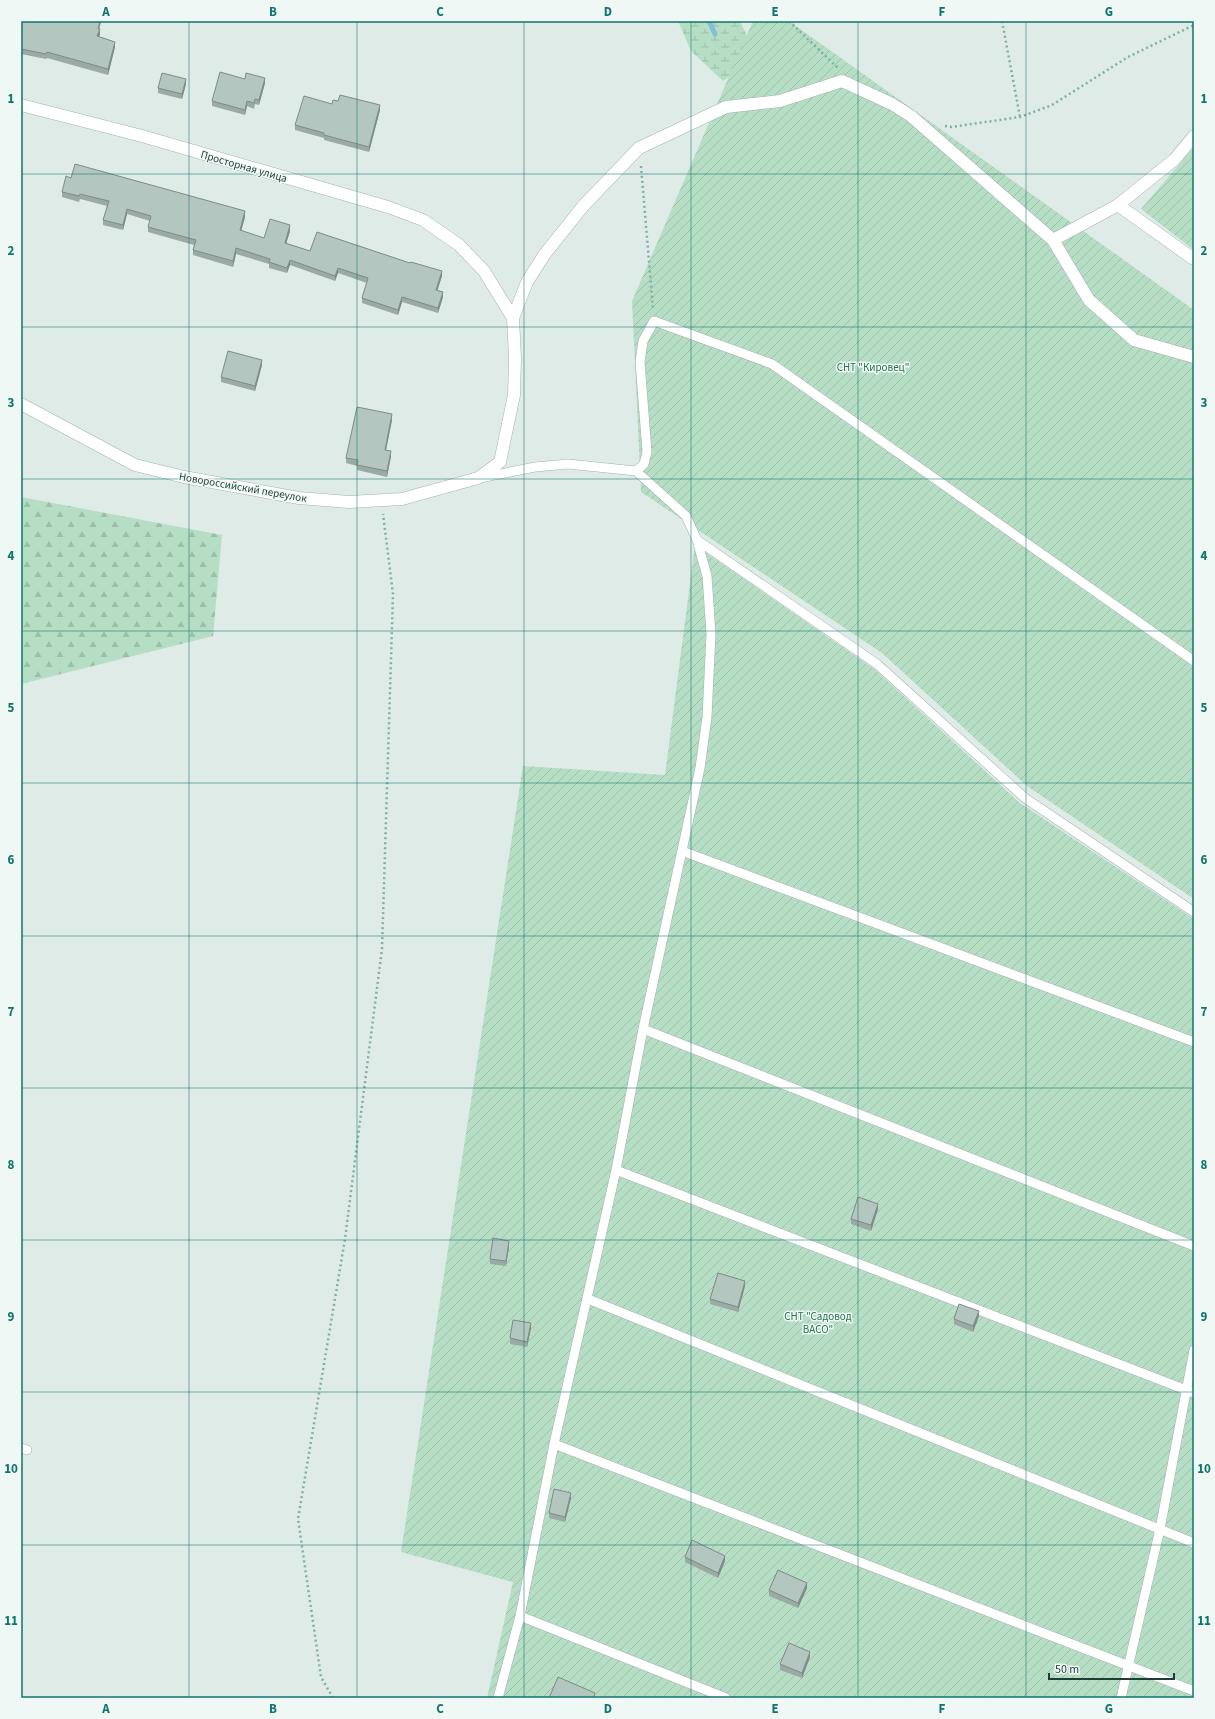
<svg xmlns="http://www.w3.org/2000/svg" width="1215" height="1719" font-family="'Source Sans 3',sans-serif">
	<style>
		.forest { fill: url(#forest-firs) }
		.wetland { fill: url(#wetland-marsh) }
		.garden { fill: url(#garden-furrows) }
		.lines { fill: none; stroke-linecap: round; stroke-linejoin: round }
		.stream { stroke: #82c0d5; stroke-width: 5 }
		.service-casing { stroke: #a2b3af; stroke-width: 10 }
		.minor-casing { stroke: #a2b3af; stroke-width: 13 }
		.path { stroke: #7db1a6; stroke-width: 2.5; stroke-dasharray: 2 3; stroke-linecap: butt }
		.service { stroke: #fff; stroke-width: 9 }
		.minor { stroke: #fff; stroke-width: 12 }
		.wall { fill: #9baaa5 }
		.shaded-wall { fill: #7e8b86 }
		.building { fill: #b4c6c0; stroke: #7e8b86 }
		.grid { fill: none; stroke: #0f766e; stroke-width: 1; stroke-opacity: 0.55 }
		.labels { text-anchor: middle; stroke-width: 3; stroke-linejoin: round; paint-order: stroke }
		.street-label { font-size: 11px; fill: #1f3c37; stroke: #eff8f4 }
		.park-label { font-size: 11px; fill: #26764d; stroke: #eff8f4 }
		.neatline { fill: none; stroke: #0f766e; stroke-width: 1.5 }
		.grid-label { font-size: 13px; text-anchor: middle; font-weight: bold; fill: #0f766e }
	</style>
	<defs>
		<pattern id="forest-firs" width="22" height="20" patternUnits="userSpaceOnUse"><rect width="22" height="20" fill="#b5dec4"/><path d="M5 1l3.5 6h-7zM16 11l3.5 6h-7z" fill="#9bbfa9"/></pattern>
		<pattern id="wetland-marsh" width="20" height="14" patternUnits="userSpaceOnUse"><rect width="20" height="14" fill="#b5dec4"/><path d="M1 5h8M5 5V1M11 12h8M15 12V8" fill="none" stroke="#9bbfa9"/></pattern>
		<pattern id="garden-furrows" width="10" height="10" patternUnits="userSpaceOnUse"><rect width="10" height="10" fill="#b5dec4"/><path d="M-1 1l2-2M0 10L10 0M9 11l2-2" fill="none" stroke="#9bbfa9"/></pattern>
	</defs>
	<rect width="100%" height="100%" fill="#dfebe7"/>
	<!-- forest -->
	<path class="forest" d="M21 497 222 535 213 636 21 684Z"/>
	<!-- wetland -->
	<path class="wetland" d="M678 21H740L756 56 723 81 691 51Z"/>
	<!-- garden -->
	<path class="garden" d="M753 21H789L1194 310V899L1027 786 882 653 641 492 632 301Z
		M1194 147V250L1141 209Z
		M695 545 873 668 1020 803 1194 919V1698H487L513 1582 401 1552 523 766 665 775Z"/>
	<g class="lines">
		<!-- stream -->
		<path class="stream" d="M709 21 715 34"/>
		<!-- service casing -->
		<g class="service-casing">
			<path id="service" d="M636 471 644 464 647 452 640 362 643 341 654 321 772 364 1194 661
				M480 478 535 467 568 464 636 471 686 516 697 540 707 576 711 634 707 717 700 768 643 1029 616 1170 554 1444 520 1616 498 1698
				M697 540 877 664 1025 798 1194 912
				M682 851 1194 1042
				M643 1029 1194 1246
				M616 1170 1194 1393
				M588 1299 1194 1543
				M554 1444 1194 1691
				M21 1448 27 1450
				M520 1616 726 1698
				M1121 1698 1160 1529 1194 1350"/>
		</g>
		<!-- minor casing -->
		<g class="minor-casing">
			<path id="minor" d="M21 105 142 136 388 207 423 220 459 245 484 271 513 318 515 358 514 395 500 462 478 478 402 499 349 502 299 498 184 477 135 465 21 404
				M1118 205 1192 258
				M1053 240 1089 300 1134 340 1194 357
				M513 318 527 282 544 255 584 205 639 148 726 107 780 101 842 81 892 104 911 116 1053 240 1118 205 1175 159 1194 136"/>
		</g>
		<!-- path -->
		<path class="path" d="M789 21 838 68
			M1002 21 1020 117
			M945 126 951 127 1020 117 1052 105 1128 57 1194 25
			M641 166 653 309
			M333 1698 321 1677 298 1519 345 1239 382 949 393 594 383 514"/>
		<!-- service -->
		<use href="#service" class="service"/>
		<!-- minor -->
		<use href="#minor" class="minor"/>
	</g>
	<!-- wall -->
	<path class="wall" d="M21 21H101L99 29 100 34 99 37 115 47 108 75 47 58 46 59 21 54Z
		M245 79 265 83 259 105 255 104 254 109 247 106 245 115 212 106V101Z
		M186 84 182 99 158 93V88Z
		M332 104 380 110 369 152 324 140V138L295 130V125Z
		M62 192 245 217 241 231 264 238 290 231 286 243 310 251 442 276 437 290 443 297 438 313 402 302 398 315 362 303V298L367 283 338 273 335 281 290 265 287 273 269 268V264L236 254 233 267 193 255V250L194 245 148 232V227L150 221 127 214 123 230 103 225V220L107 206 80 199 79 202 62 197Z
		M262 365 255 391 221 382V377Z
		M392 420 386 450 391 456 387 477 357 470V466L346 463V458Z
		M878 1209 871 1231 851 1224V1219Z
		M509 1246 506 1266 490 1264V1259Z
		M745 1286 738 1312 710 1304V1299Z
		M979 1316 973 1332 954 1324V1319Z
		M531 1328 527 1347 510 1344V1338Z
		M571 1498 565 1522 549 1518V1513Z
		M685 1557 725 1561 718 1578 685 1562Z
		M807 1588 798 1608 769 1596V1590Z
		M810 1657 802 1678 780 1670V1664Z"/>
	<!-- shaded-wall -->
	<path class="shaded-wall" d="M100 21H101L98 34V29Z
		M100 29V34L97 42V36Z
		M115 42V47L108 75V69Z
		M265 78V83L259 105V100Z
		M186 79V84L182 99V94Z
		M247 101V106L245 115V110Z
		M380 105V110L369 152V147Z
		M127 209V214L123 230V225Z
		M245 211V217L240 235V230Z
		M290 225V231L285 248V243Z
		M236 248V254L233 267V261Z
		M290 260V265L287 273V268Z
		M338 268V273L335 281V276Z
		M442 271V276L436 295V290Z
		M443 292V297L438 313V308Z
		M402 297V302L398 315V310Z
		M262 360V365L255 391V386Z
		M392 414V420L385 455V450Z
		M391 451V456L387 477V471Z
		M878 1204V1209L871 1231V1225Z
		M509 1241V1246L506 1266V1261Z
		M745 1281V1286L738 1312V1307Z
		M979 1311V1316L973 1332V1326Z
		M531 1323V1328L527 1347V1342Z
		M571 1493V1498L565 1522V1517Z
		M725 1556V1561L718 1578V1573Z
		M807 1583V1588L798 1608V1603Z
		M810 1652V1657L802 1678V1673Z"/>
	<!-- building -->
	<path class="building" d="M21 21H100L98 29H100L97 36 115 42 108 69 47 52 46 54 21 49Z
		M220 72 245 79 246 73 265 78 259 100 255 99 254 103 247 101 245 110 212 101Z
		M162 73 186 79 182 94 158 88Z
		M340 95 380 105 369 147 324 135V133L295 125 304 96 332 104 333 100 338 101Z
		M75 164 245 211 240 230 264 238 270 219 290 225 285 243 310 251 317 232 410 263 411 262 442 271 436 290 443 292 438 308 402 297 398 310 362 298 368 278 338 268 335 276 290 260 287 268 269 262 270 259 236 248 233 261 193 250 196 240 148 227 151 216 127 209 123 225 103 220 109 201 80 194 79 196 62 192 66 176 71 178Z
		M228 351 262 360 255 386 221 377Z
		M357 407 392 414 385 450 391 451 387 471 357 465 358 460 346 458Z
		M858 1197 878 1204 871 1225 851 1219Z
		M493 1238 509 1241 506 1261 490 1259Z
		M718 1273 745 1281 738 1307 710 1299Z
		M959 1304 979 1311 973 1326 954 1319Z
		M513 1320 531 1323 527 1342 510 1338Z
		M554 1489 571 1493 565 1517 549 1513Z
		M692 1540 725 1556 718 1573 685 1557Z
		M778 1570 807 1583 798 1603 769 1590Z
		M789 1643 810 1652 802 1673 780 1664Z
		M558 1677 595 1693 593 1698H549Z"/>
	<!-- grid -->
	<path class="grid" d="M189 21V1698M357 21V1698M524 21V1698M691 21V1698M858 21V1698M1026 21V1698M21 174H1194M21 327H1194M21 479H1194M21 631H1194M21 783H1194M21 936H1194M21 1088H1194M21 1240H1194M21 1392H1194M21 1545H1194"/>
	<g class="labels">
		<!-- street labels -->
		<g class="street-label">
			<text transform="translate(244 166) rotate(16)" y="4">Просторная улица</text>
			<text transform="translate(243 487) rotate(10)" y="4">Новороссийский переулок</text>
		</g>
		<!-- park labels -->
		<g class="park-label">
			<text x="873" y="371">СНТ "Кировец"</text>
			<text x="818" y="1320">СНТ "Садовод<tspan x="818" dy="13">ВАСО"</tspan></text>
		</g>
	</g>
	<!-- border -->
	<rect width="1215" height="1719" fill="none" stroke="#eff8f4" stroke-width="44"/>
	<!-- scale -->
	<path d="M1049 1673v6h125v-6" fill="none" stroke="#1f3c37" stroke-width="2"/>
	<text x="1055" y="1673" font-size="12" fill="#1f3c37" stroke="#eff8f4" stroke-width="3" paint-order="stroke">50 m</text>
	<rect x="22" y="22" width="1171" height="1675" class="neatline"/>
	<g class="grid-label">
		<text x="106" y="16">A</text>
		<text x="273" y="16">B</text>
		<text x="440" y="16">C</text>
		<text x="608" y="16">D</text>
		<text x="775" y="16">E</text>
		<text x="942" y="16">F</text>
		<text x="1109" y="16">G</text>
		<text x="11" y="103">1</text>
		<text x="1204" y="103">1</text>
		<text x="11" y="255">2</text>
		<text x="1204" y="255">2</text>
		<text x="11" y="407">3</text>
		<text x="1204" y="407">3</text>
		<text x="11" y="560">4</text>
		<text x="1204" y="560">4</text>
		<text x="11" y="712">5</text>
		<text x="1204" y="712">5</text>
		<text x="11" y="864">6</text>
		<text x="1204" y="864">6</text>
		<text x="11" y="1016">7</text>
		<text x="1204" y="1016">7</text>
		<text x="11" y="1169">8</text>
		<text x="1204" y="1169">8</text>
		<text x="11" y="1321">9</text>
		<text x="1204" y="1321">9</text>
		<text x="11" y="1473">10</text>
		<text x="1204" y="1473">10</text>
		<text x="11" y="1625">11</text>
		<text x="1204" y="1625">11</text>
		<text x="106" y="1713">A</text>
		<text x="273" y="1713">B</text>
		<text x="440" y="1713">C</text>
		<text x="608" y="1713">D</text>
		<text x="775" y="1713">E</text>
		<text x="942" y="1713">F</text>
		<text x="1109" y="1713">G</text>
	</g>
</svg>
